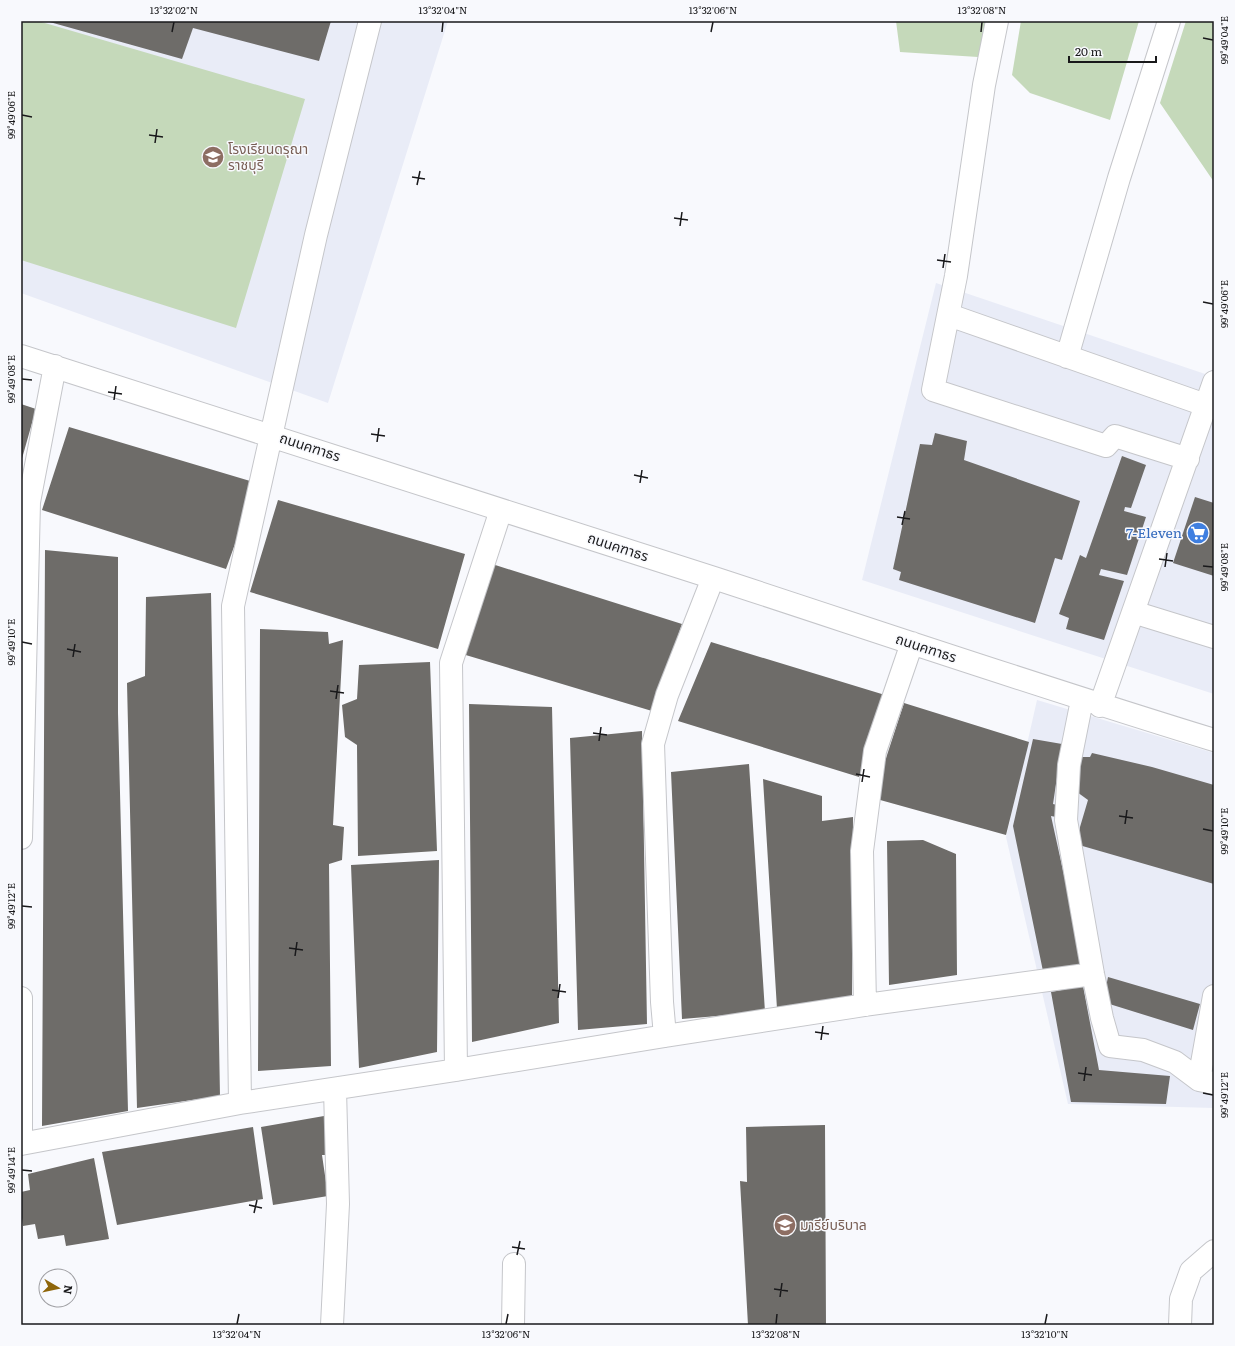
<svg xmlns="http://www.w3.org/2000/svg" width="1235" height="1346" font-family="Literata,'Noto Sans Thai',serif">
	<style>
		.built { fill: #e9ecf7 }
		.green { fill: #c5d9ba }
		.building { fill: #6e6c69 }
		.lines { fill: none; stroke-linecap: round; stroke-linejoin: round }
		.minor-casing { stroke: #c5c6ca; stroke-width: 24 }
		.minor { stroke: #fff; stroke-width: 22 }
		.ticks { fill: none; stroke: #19191b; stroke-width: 1.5 }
		.labels { text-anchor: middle; stroke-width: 3; stroke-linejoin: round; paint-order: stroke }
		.education-label { font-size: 14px; fill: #785e54; stroke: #f8f9fd; text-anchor: start }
		.street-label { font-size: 14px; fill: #19191b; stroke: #f8f9fd }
		.shop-label { font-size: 14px; fill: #366cbe; stroke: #f8f9fd; text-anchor: end }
		.neatline { fill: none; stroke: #19191b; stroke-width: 1.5 }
		.ticks-label { font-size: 10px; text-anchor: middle; fill: #19191b }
	</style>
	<rect width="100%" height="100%" fill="#f8f9fd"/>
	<!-- built -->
	<path class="built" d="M21 21H448L328 403 21 293Z
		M936 283 1214 377V694L862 580Z
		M1037 700 1214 753V1108L1068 1104 1006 837Z"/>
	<!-- green -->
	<path class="green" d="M21 21H38L305 99 236 328 21 260Z
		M896 21H986L978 57 900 52Z
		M1021 21H1139L1110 120 1030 93 1012 75Z
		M1186 21H1214V182L1160 103Z"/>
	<!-- building -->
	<path class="building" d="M46 21H331L319 61 193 28 182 59Z
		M21 404 36 409 21 462Z
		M69 427 257 483 226 569 42 510Z
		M935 433 967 441 964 460 1080 501 1062 560 1055 558 1035 623 899 580 901 572 893 569 920 444 932 445Z
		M1122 456 1146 465 1131 508 1125 507 1124 511 1146 517 1127 575 1101 569 1099 575 1124 581 1104 640 1066 629 1069 618 1059 614 1080 555 1086 558Z
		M1195 497 1214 503V576L1173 563Z
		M278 500 465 554 438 649 250 592Z
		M45 550 118 557V713L128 1111 42 1126Z
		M489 563 682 624 652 711 459 653Z
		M211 593 220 1096 137 1108 127 683 145 676 146 597Z
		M260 629 328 632 329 644 343 640 333 825 344 827 342 860 329 864 331 1066 258 1071Z
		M711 642 885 695 859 777 678 721Z
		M430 662 437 851 358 856 357 745 345 737 342 705 357 699 359 665Z
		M904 703 1029 742 1006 835 873 798Z
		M469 704 552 707 559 1023 472 1042Z
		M642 731 647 1024 578 1030 570 738Z
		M1033 739 1062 744 1053 804 1057 805 1056 817 1051 816 1084 966 1044 976 1013 826Z
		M1092 753 1152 767 1214 785V884L1079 845 1080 827 1088 800 1077 792 1078 757H1090Z
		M749 764 765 1012 682 1019 671 772Z
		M763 779 822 796V821L853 817 852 997 777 1009Z
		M923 840 956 854 957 975 889 985 887 841Z
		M439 860 437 1052 359 1068 351 865Z
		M1108 977 1200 1004 1193 1030 1103 1002Z
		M1083 986 1099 1070 1170 1076 1166 1104 1071 1102 1051 992Z
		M324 1116 329 1155H322L328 1196 273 1205 261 1127Z
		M825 1125 826 1325H748L740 1181 747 1182 746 1127Z
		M253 1127 263 1199 117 1225 102 1152Z
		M94 1158 109 1239 66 1246 64 1235 38 1239 35 1224 23 1226 21 1210V1192L30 1190 28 1174Z"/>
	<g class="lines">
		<!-- minor casing -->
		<g class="minor-casing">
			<path id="minor" d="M997 21 984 85 956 276 933 390 1106 446 1115 436 1188 459
				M949 315 1214 408
				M21 356C253 429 485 503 717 579 882 633 1047 689 1214 740
				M1067 357 1119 178 1169 21
				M1133 612 1214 637
				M1082 700 1069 765 1066 820 1093 974 1102 1018 1110 1046 1143 1050 1175 1062 1199 1080 1214 1083
				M1100 706 1214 382
				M21 838 29 502 55 366
				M21 998V1138
				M865 1005 862 851 875 751 912 643
				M665 1036 662 1002 653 744 667 695 713 578
				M456 1070 451 663 501 510
				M1199 1080 1214 996
				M240 1103 233 606 316 235 370 21
				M21 1144 240 1103 456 1070 665 1036 865 1005 1093 974
				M332 1325 338 1204 335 1089
				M513 1325 514 1264
				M1180 1325 1181 1299 1191 1271 1214 1251"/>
		</g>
		<!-- minor -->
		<use href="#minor" class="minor"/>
	</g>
	<!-- ticks -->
	<path class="ticks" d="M172 32 174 22M442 32 443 22M711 32 713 22M981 32 982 22M1203 38 1213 40M22 115 32 117M149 135 163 137M155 143 157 129M412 177 425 179M417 185 420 171M674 218 688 220M680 226 682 212M937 260 951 262M943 268 945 254M1203 302 1213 304M22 379 32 380M108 392 122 394M114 400 116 386M371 434 385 436M377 442 379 428M634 475 648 478M640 483 642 470M897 517 910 519M902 525 905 511M1159 559 1173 561M1203 566 1213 567M1165 567 1167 553M22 642 32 644M67 649 81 652M73 657 75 644M330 691 344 693M336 699 338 685M593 733 607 735M599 741 601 727M856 774 870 777M862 782 864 769M1119 816 1133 818M1125 824 1127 810M1203 829 1213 831M22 906 32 907M289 948 303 950M295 956 297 942M552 990 566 992M558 998 560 984M815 1032 829 1034M821 1040 823 1026M1078 1073 1092 1075M1084 1081 1086 1067M1203 1093 1213 1095M22 1170 32 1171M249 1205 262 1208M254 1213 257 1200M512 1247 525 1249M517 1255 520 1241M774 1289 788 1291M780 1297 782 1283M237 1324 239 1314M506 1324 508 1314M776 1324 777 1314M1045 1324 1047 1314"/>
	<!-- icons -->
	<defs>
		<g id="school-disc" transform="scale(1.15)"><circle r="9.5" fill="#8d6e63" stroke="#f8f9fd"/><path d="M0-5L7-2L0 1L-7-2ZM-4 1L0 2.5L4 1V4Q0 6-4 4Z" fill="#fff"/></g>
		<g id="supermarket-disc" transform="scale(1.15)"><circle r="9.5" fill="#3f7fe0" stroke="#f8f9fd"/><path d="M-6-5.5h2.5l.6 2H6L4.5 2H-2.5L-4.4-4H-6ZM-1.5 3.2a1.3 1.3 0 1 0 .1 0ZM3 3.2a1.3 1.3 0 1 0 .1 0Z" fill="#fff"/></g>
	</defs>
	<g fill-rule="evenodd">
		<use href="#school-disc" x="213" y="157"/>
		<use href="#supermarket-disc" x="1198" y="533"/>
		<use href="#school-disc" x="785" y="1225"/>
	</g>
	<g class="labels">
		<!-- education labels -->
		<g class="education-label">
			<text x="228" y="154">โรงเรียนดรุณา<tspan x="228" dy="16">ราชบุรี</tspan></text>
			<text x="800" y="1230">มารีย์บริบาล</text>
		</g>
		<!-- street labels -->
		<g class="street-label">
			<text transform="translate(310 447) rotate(18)" y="5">ถนนคฑาธร</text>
			<text transform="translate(618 547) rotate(18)" y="5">ถนนคฑาธร</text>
			<text transform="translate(926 648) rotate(18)" y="5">ถนนคฑาธร</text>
		</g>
		<!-- shop labels -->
		<g class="shop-label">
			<text x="1182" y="538">7-Eleven</text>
		</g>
	</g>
	<!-- border -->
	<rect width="1235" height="1346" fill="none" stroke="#f8f9fd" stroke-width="44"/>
	<!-- north arrow -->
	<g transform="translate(58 1288) rotate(99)"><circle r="19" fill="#f8f9fd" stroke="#9f9fa3"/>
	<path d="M0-3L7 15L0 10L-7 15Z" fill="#8e650a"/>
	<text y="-6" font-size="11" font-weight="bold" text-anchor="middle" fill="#19191b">N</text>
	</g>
	<!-- scale -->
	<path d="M1069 56v6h87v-6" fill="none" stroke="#19191b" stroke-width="2"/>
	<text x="1075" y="56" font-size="12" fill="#19191b" stroke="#f8f9fd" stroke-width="3" paint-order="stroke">20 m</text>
	<rect x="22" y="22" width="1191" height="1302" class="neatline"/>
	<g class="ticks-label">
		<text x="174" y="14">13°32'02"N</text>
		<text x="443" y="14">13°32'04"N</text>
		<text x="713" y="14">13°32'06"N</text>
		<text x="982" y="14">13°32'08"N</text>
		<text transform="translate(1224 40) rotate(-90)" y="4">99°49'04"E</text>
		<text transform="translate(11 115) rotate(-90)" y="4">99°49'06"E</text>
		<text transform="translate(1224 304) rotate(-90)" y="4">99°49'06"E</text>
		<text transform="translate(11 379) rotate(-90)" y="4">99°49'08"E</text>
		<text transform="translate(1224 567) rotate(-90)" y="4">99°49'08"E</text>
		<text transform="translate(11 642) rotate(-90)" y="4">99°49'10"E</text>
		<text transform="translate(1224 831) rotate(-90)" y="4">99°49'10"E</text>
		<text transform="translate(11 906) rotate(-90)" y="4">99°49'12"E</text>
		<text transform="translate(1224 1095) rotate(-90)" y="4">99°49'12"E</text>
		<text transform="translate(11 1170) rotate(-90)" y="4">99°49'14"E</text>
		<text x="237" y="1338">13°32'04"N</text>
		<text x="506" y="1338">13°32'06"N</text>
		<text x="776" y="1338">13°32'08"N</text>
		<text x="1045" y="1338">13°32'10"N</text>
	</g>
</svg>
